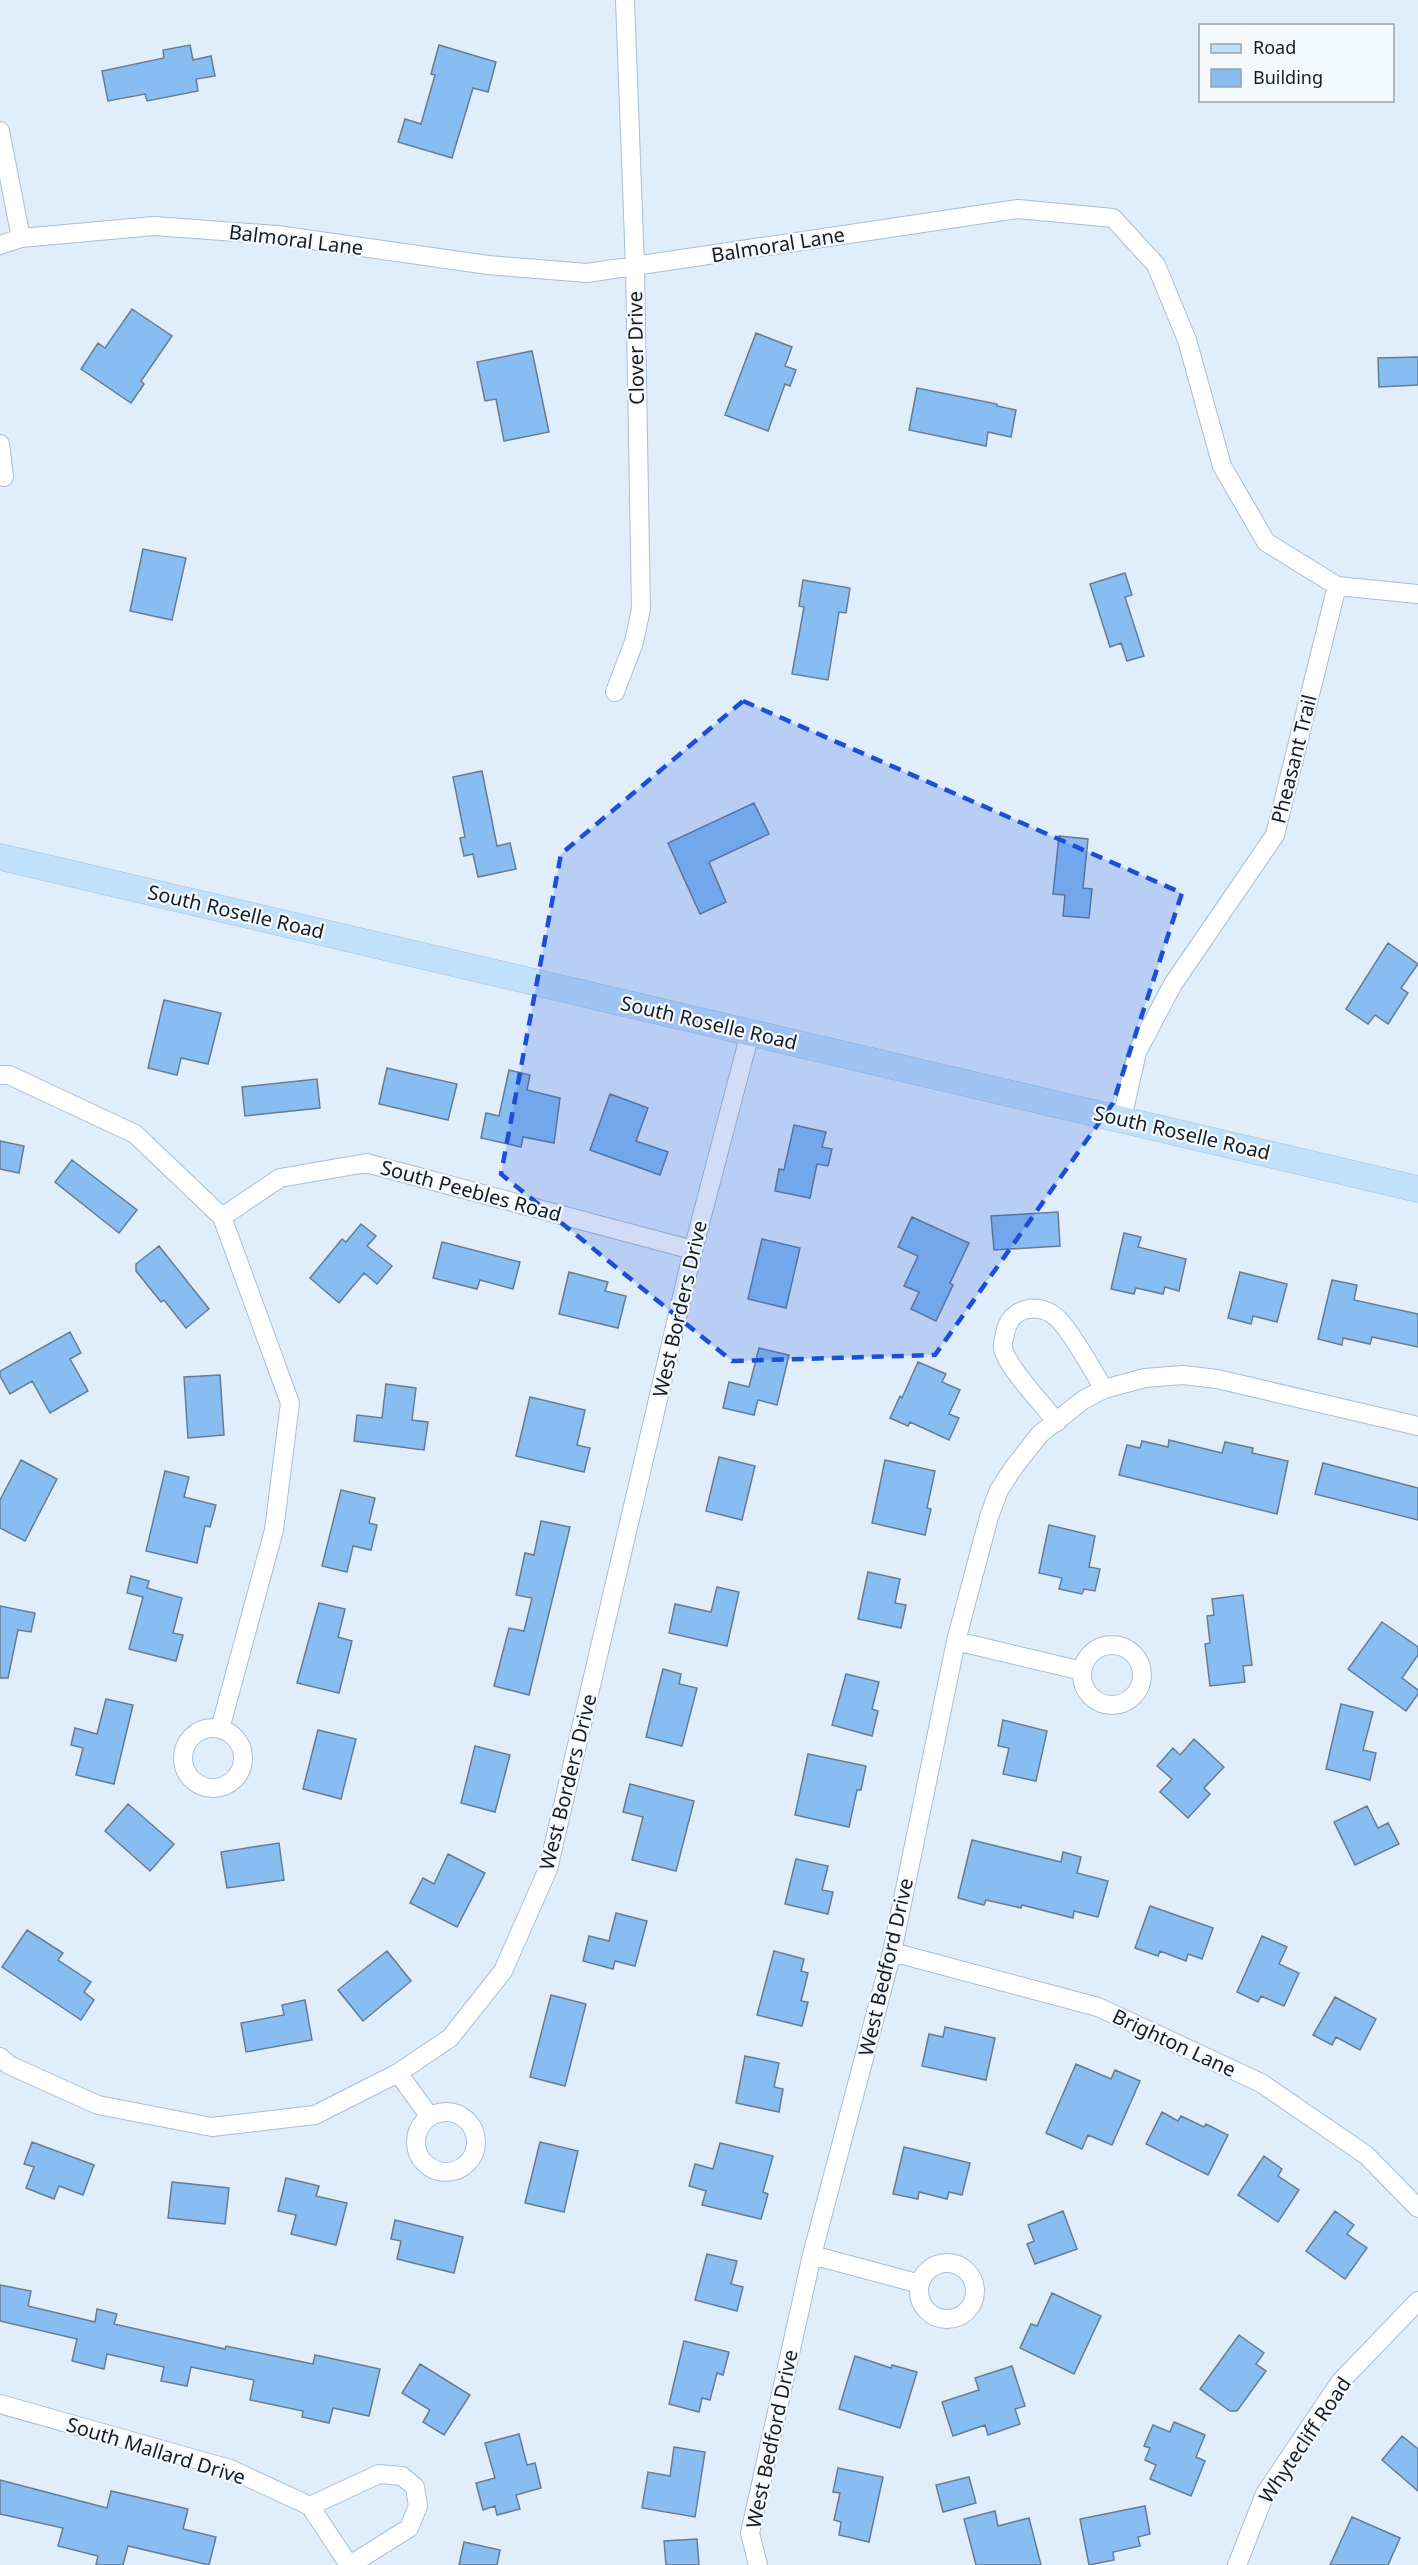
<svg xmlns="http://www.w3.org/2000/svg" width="1418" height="2565" font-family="'Noto Sans',sans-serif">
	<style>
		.building { fill: #88bdf2; stroke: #677c92; stroke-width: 1.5 }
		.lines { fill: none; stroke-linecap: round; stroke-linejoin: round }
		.street-casing { stroke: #a8bed5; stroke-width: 20 }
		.secondary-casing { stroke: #a8bed5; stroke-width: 27 }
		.street { stroke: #fff; stroke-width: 18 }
		.secondary { stroke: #c0e1fc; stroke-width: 26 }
		.marked { fill: #1d4ed8; fill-opacity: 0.2; stroke: #1d4ed8; stroke-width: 4.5; stroke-dasharray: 12 8; stroke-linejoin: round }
		.labels { text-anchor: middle; stroke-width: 4.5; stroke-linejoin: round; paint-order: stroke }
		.street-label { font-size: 20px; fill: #141c25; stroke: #f5fafe }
	</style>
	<rect width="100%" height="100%" fill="#e0eefc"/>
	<!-- building -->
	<path class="building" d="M190 45 193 60 211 56 215 76 196 79 198 91 147 101 145 94 108 101 102 71 164 58 163 50Z
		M439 45 496 62 488 92 473 88 452 158 398 142 405 119 421 124 435 75 431 74Z
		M132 309 172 336 141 381 144 384 131 403 81 369 98 343 105 348Z
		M756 333 792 347 785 366 796 370 790 386 785 384 768 431 725 415Z
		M532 351 549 432 504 441 496 399 485 401 477 362Z
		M1418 357V385L1379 387 1378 358Z
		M917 388 997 404V406L1016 410 1011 437 988 432 986 446 909 430Z
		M143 549 186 558 172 620 130 611Z
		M1125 573 1132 595 1125 597 1144 656 1127 661 1121 643 1110 647 1090 584Z
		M803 580 850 588 846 613 839 612 828 680 792 674 804 607 799 606Z
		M482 771 497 846 510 843 516 869 478 877 473 854 464 856 460 838 465 837 453 777Z
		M754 803 769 834 709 862 726 902 700 914 668 843Z
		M1059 836 1088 839 1083 888 1092 889 1089 918 1063 916 1065 895 1053 894Z
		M1388 943 1418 964 1401 988 1408 993 1388 1024 1375 1015 1368 1024 1346 1009Z
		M164 1000 221 1013 208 1064 181 1058 177 1075 148 1068Z
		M387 1068 457 1084 448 1120 379 1104Z
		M509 1070 530 1075 527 1090 560 1098 554 1143 523 1137 521 1147 481 1138 486 1113 499 1116Z
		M317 1079 320 1108 245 1116 242 1087Z
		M610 1094 648 1108 636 1141 668 1152 660 1175 590 1150Z
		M794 1125 826 1132 822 1147 832 1149 828 1166 817 1164 810 1198 775 1191 779 1169 784 1170Z
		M0 1141 24 1146 19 1173 0 1169Z
		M72 1160 137 1210 119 1233 55 1182Z
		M1058 1212 1060 1246 994 1250 991 1216Z
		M912 1217 969 1243 950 1283 953 1285 936 1321 911 1309 919 1292 904 1286 918 1256 898 1247Z
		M361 1224 376 1236 367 1246 392 1266 377 1284 364 1273 339 1303 310 1278 342 1239 346 1242Z
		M1124 1233 1141 1237 1138 1247 1186 1259 1179 1291 1165 1287 1163 1294 1136 1288 1134 1294 1111 1289Z
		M762 1239 800 1248 786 1308 748 1299Z
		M442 1242 520 1262 513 1289 480 1280 477 1289 433 1278Z
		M159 1246 209 1309 186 1328 164 1300 161 1302 136 1271V1264Z
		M569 1272 608 1282 605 1291 626 1296 618 1328 559 1314Z
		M1240 1272 1287 1284 1277 1322 1253 1316 1251 1324 1228 1318Z
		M1332 1280 1357 1285 1354 1300 1418 1314V1347L1372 1337 1370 1344 1343 1338 1342 1345 1318 1339Z
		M70 1332 81 1353 70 1359 88 1391 50 1413 32 1381 10 1394 0 1376V1371Z
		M759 1348 789 1355 777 1405 758 1400 754 1415 723 1408 729 1382 749 1387Z
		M918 1362 946 1374 942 1382 960 1390 949 1414 959 1418 949 1440 910 1422 908 1426 890 1418 900 1396 902 1398Z
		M220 1375 224 1435 188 1438 184 1377Z
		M386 1384 416 1388 412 1420 428 1422 424 1450 354 1441 357 1415 382 1418Z
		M530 1397 585 1410 577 1445 590 1448 584 1472 516 1456Z
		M1169 1440 1222 1453 1225 1442 1253 1448 1252 1453 1288 1461 1277 1514 1119 1475 1127 1445 1140 1448 1142 1441 1168 1447Z
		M719 1457 755 1466 742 1520 706 1511Z
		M21 1460 57 1479 25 1541 0 1528V1500Z
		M885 1460 935 1471 927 1508 931 1509 925 1535 872 1523Z
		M1323 1463 1418 1488V1520L1315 1494Z
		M165 1471 189 1477 184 1497 216 1505 210 1527 205 1526 197 1563 146 1551Z
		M341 1490 375 1498 369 1523 377 1525 371 1550 353 1546 347 1572 322 1566Z
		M541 1521 570 1527 529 1695 494 1686 509 1628 524 1631 532 1598 516 1595 525 1553 534 1555Z
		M1049 1525 1095 1536 1089 1567 1100 1569 1095 1591 1084 1589 1082 1594 1059 1589 1062 1578 1039 1573Z
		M868 1572 900 1579 895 1603 906 1605 901 1628 858 1619Z
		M131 1576 149 1581 147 1588 182 1598 173 1633 183 1635 176 1661 129 1649 143 1597 127 1593Z
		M717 1587 739 1592 727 1646 669 1633 675 1604 711 1612Z
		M1243 1595 1252 1665 1243 1666 1245 1682 1210 1686 1205 1644 1210 1643 1207 1616 1214 1615 1212 1599Z
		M319 1603 345 1609 338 1637 352 1641 339 1693 297 1683Z
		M0 1606 35 1613 31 1632 18 1630 8 1678H0Z
		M1382 1622 1418 1647V1655L1402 1678 1418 1690V1694L1406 1711 1348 1669Z
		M663 1669 681 1674 679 1684 697 1688 682 1746 646 1737Z
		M846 1674 879 1682 872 1709 878 1711 872 1736 832 1725Z
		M106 1699 133 1705 114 1784 76 1775 83 1748 71 1745 75 1728 97 1734Z
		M1341 1704 1373 1712 1363 1750 1376 1753 1370 1780 1326 1769Z
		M1003 1720 1047 1731 1036 1781 1003 1774 1009 1748 998 1746Z
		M318 1730 356 1739 341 1799 303 1789Z
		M1194 1739 1224 1767 1204 1788 1210 1794 1188 1818 1160 1792 1172 1779 1157 1766 1173 1748 1180 1755Z
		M475 1746 510 1755 495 1812 461 1803Z
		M808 1754 866 1766 861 1790H857L849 1827 795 1815Z
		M630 1784 694 1801 676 1871 632 1860 643 1817 623 1812Z
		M128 1804 174 1844 150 1871 105 1831Z
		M1367 1806 1378 1828 1388 1823 1399 1844 1355 1865 1334 1822Z
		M972 1840 1061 1862 1063 1852 1081 1857 1077 1873 1108 1881 1098 1917 1074 1911 1073 1918 1022 1905 1021 1908 986 1900 984 1905 958 1898Z
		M279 1843 284 1880 227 1888 221 1852Z
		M448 1854 485 1873 457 1927 410 1903 423 1878 434 1884Z
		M796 1859 828 1866 822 1890 833 1892 828 1914 785 1904Z
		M1150 1906 1213 1928 1202 1959 1188 1954 1186 1961 1160 1951 1158 1956 1135 1948Z
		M616 1913 647 1921 635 1966 615 1961 613 1969 583 1961 589 1936 609 1941Z
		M27 1930 63 1953 58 1960 91 1982 84 1992 94 2000 81 2020 2 1967Z
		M1262 1936 1287 1947 1279 1964 1299 1973 1284 2006 1261 1996 1258 2002 1237 1992Z
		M387 1951 411 1981 363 2021 338 1990Z
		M774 1951 804 1959 801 1971 808 1973 801 2001 808 2002 802 2026 757 2015Z
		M551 1995 586 2004 565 2086 530 2077Z
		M1335 1997 1376 2019 1360 2050 1336 2037 1332 2045 1313 2035Z
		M305 2000 312 2040 246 2052 241 2023 284 2015 282 2005Z
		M945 2027 995 2038 986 2080 922 2066 929 2034 943 2037Z
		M745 2056 779 2063 774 2087 783 2089 779 2112 736 2103Z
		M1076 2064 1111 2079 1115 2070 1140 2081 1112 2145 1088 2135 1082 2149 1046 2133Z
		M1162 2112 1178 2121 1181 2116 1204 2127 1206 2124 1228 2135 1208 2175 1146 2144Z
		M32 2142 94 2165 83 2195 59 2186 54 2199 26 2188 34 2167 24 2164Z
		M540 2142 578 2151 564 2212 525 2203Z
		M720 2143 773 2156 763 2192 768 2194 761 2219 702 2205 706 2191 689 2186 695 2164 713 2169Z
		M904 2147 970 2163 962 2195 949 2192 947 2199 919 2192 918 2199 893 2194Z
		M1264 2156 1282 2169 1278 2176 1299 2190 1278 2222 1238 2195Z
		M286 2178 319 2186 316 2196 347 2203 336 2245 291 2234 296 2215 278 2211Z
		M172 2182 229 2188 225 2224 168 2218Z
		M1063 2211 1077 2249 1035 2264 1027 2244 1034 2241 1028 2225Z
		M1335 2211 1354 2225 1347 2234 1367 2248 1345 2279 1306 2251Z
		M395 2220 463 2237 454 2273 397 2259 401 2241 391 2239Z
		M707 2254 737 2261 731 2284 743 2287 737 2311 695 2300Z
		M0 2285 31 2291 28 2306 95 2322 97 2309 117 2314 114 2324 225 2349 226 2346 313 2364 315 2355 380 2369 369 2416 333 2408 329 2423 302 2417 303 2411 250 2400 254 2380 191 2367 187 2386 161 2381 164 2367 107 2354 104 2369 72 2361 77 2339 0 2321Z
		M1052 2293 1101 2316 1074 2374 1020 2348 1031 2324 1037 2326Z
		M1239 2335 1264 2353 1256 2364 1266 2371 1237 2411H1230L1200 2389Z
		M684 2341 729 2352 723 2375 717 2373 710 2400 702 2398 699 2412 669 2404Z
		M855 2356 891 2368 892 2365 917 2372 900 2428 839 2409Z
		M420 2364 470 2395 444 2435 423 2422 430 2410 402 2393Z
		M1012 2366 1025 2406 1015 2409 1020 2424 988 2435 985 2425 953 2436 942 2402 979 2390 975 2378Z
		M1174 2422 1205 2435 1196 2457 1205 2461 1191 2496 1150 2479 1156 2465 1145 2460 1150 2448 1144 2446 1153 2425 1170 2432Z
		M519 2434 527 2465 535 2463 541 2488 516 2495 520 2509 497 2515 495 2506 483 2510 476 2483 495 2478 485 2443Z
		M1402 2436 1418 2449V2491L1382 2460Z
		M674 2447 705 2452 695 2517 642 2508 648 2472 670 2476Z
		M838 2468 883 2477 869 2542 839 2535 841 2522 834 2520 840 2493 833 2492Z
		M969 2477 976 2503 943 2512 936 2485Z
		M0 2480 107 2508 111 2491 188 2509 183 2529 216 2537 209 2565 128 2546 123 2565H96L98 2556 58 2546 63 2528 0 2514Z
		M1145 2506 1150 2534 1138 2537 1140 2546 1113 2552 1114 2560 1089 2565 1080 2519Z
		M995 2511 998 2526 1029 2518 1041 2565H976L964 2519Z
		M1352 2517 1400 2538 1388 2565H1330Z
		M697 2539 699 2565H666L664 2541Z
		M464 2542 500 2550 497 2565H459Z"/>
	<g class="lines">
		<!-- street casing -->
		<g class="street-casing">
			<path id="street" d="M0 131 21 238
				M0 245 21 238 154 226 277 235 488 265 587 273 1018 209 1113 218 1156 265 1187 340 1222 466 1266 542 1337 586 1418 594
				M0 444 4 477
				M615 692 634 642 641 609 635 267 625 0
				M0 1075H9L135 1134 222 1217 290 1403 274 1530 220 1729
				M1122 1119 1137 1052 1173 984 1275 835 1337 586
				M222 1217 280 1178 366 1163 693 1250
				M1057 1422C1044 1406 1006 1366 1003 1348 1002 1344 1004 1338 1005 1334 1009 1307 1040 1300 1059 1320 1074 1335 1092 1370 1104 1389
				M956 1641 1082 1671
				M1082 1675a30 30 0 1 1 60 0a30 30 0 1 1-60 0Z
				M183 1758a30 30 0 1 1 60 0a30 30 0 1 1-60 0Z
				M892 1952 1098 2007 1261 2083 1366 2155 1418 2208
				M0 2057 9 2065 98 2105 212 2127 315 2115 398 2073 450 2038 503 1971 548 1869 693 1250 750 1033
				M398 2073 430 2117
				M416 2142a30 30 0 1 1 60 0a30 30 0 1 1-60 0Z
				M812 2255 920 2284
				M919 2291a28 28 0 1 1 56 0a28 28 0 1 1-56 0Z
				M0 2404 230 2469 310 2506
				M310 2506 379 2474 402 2476 415 2487 418 2506 409 2528 350 2565
				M310 2506 349 2565
				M758 2565 750 2533 812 2255 892 1952 956 1641 989 1517 999 1490 1014 1467 1040 1434 1083 1400 1104 1389 1145 1378 1183 1375 1217 1379 1418 1426
				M1237 2565 1265 2494 1340 2382 1418 2301"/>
		</g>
		<!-- secondary casing -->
		<g class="secondary-casing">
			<path id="secondary" d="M0 857 1418 1189"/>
		</g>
		<!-- street -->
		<use href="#street" class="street"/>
		<!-- secondary -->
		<use href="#secondary" class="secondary"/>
	</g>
	<!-- marked area -->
	<path class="marked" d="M743 701 1182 893 1113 1103 935 1355 732 1361 501 1174 561 854Z"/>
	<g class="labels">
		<!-- street labels -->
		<g class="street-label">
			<text transform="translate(296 240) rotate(7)" y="7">Balmoral Lane</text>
			<text transform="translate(778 245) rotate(-9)" y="7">Balmoral Lane</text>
			<text transform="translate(636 348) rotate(-91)" y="7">Clover Drive</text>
			<text transform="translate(1294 759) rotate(-76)" y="7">Pheasant Trail</text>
			<text transform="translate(236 912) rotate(13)" y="7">South Roselle Road</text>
			<text transform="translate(709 1023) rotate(13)" y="7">South Roselle Road</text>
			<text transform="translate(1182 1133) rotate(13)" y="7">South Roselle Road</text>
			<text transform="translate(471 1191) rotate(15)" y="7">South Peebles Road</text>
			<text transform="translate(680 1309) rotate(-77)" y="7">West Borders Drive</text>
			<text transform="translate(568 1782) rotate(-76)" y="7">West Borders Drive</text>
			<text transform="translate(886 1967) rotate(-77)" y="7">West Bedford Drive</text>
			<text transform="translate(1174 2043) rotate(25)" y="7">Brighton Lane</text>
			<text transform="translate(772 2439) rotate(-78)" y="7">West Bedford Drive</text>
			<text transform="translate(1305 2440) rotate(-56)" y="7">Whytecliff Road</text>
			<text transform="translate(156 2451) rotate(17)" y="7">South Mallard Drive</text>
		</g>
	</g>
	<!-- legend -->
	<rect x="1199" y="24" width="195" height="78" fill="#f5fafe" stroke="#9ba1a7" stroke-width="1.5"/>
	<rect x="1211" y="44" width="30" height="9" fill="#c0e1fc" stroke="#9ba1a7" stroke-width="1.5"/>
	<text x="1253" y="54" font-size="18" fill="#141c25">Road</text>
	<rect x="1211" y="69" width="30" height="18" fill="#88bdf2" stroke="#9ba1a7" stroke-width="1.5"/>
	<text x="1253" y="84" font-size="18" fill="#141c25">Building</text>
</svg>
